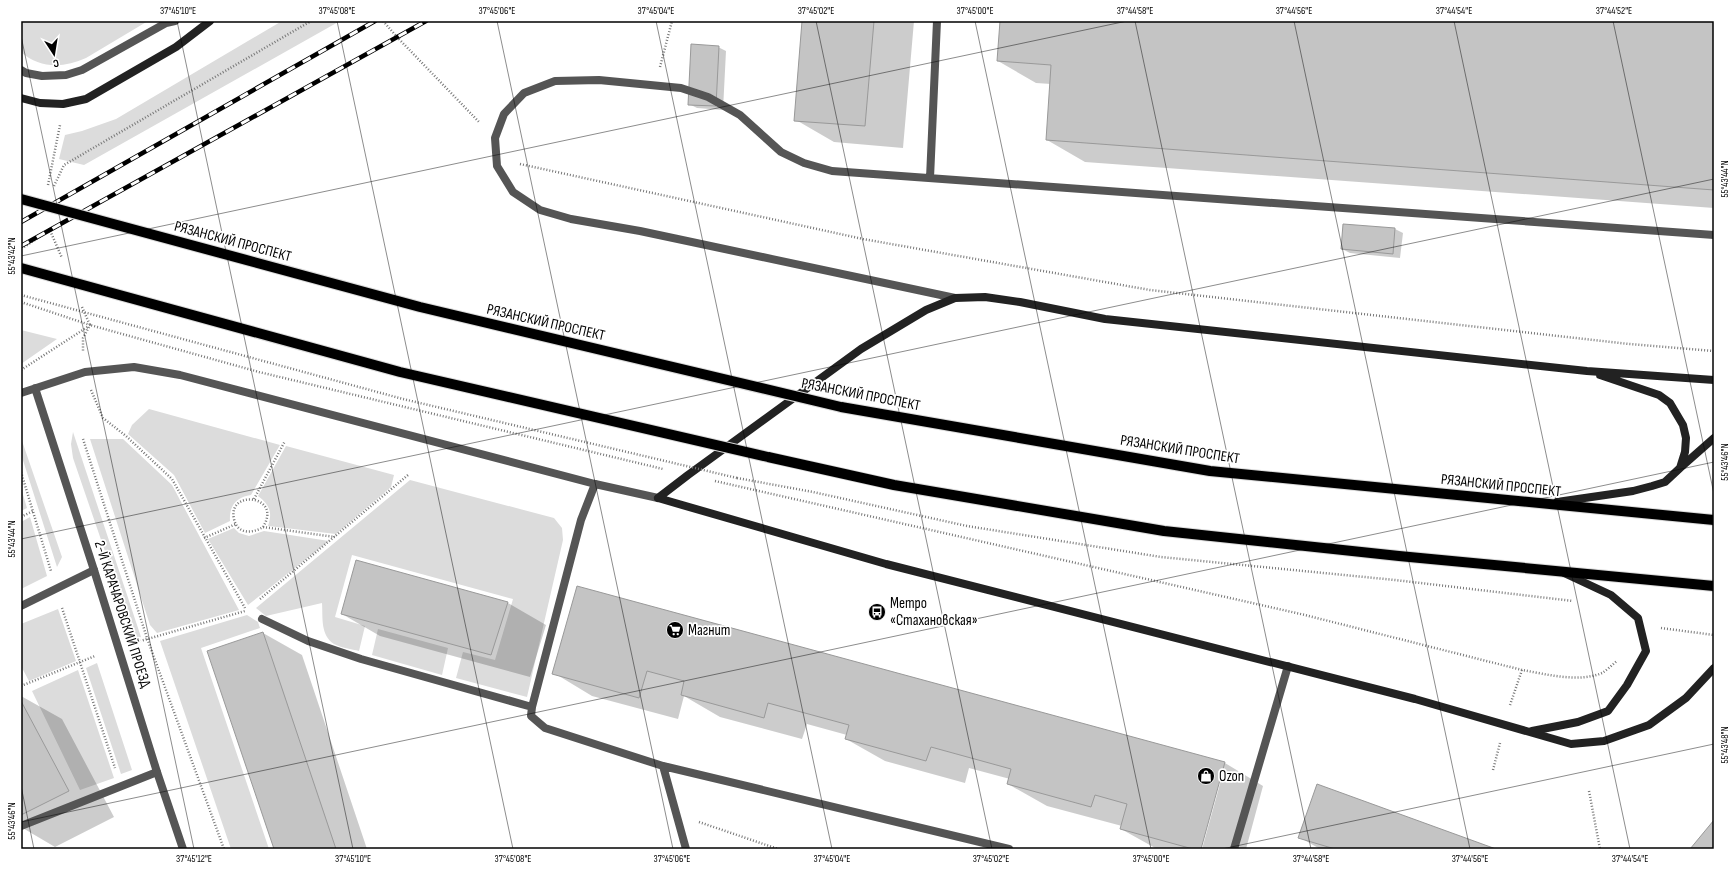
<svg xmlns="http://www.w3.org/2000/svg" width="1735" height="870" font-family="'Sofia Sans Condensed',sans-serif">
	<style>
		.green { fill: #dcdcdc }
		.shadow { fill: #0003 }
		.building { fill: #c4c4c4; stroke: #999 }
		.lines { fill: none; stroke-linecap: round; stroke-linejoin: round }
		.primary-casing { stroke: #dbdbdb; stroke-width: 12 }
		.path { stroke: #777; stroke-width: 2.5; stroke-dasharray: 1 2; stroke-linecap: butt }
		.lane { stroke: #555; stroke-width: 8 }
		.street { stroke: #555; stroke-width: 8 }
		.secondary { stroke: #222; stroke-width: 8 }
		.primary { stroke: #000; stroke-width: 10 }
		.rail-casing { stroke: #000; stroke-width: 4.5 }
		.rail { stroke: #fff; stroke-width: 3; stroke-dasharray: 9; stroke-linecap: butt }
		.primary-bridge-casing { stroke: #dbdbdb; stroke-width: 12; stroke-linecap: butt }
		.path-bridge { stroke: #777; stroke-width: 2.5; stroke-dasharray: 1 2; stroke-linecap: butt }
		.primary-bridge { stroke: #000; stroke-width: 10 }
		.ticks { fill: none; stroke: #000; stroke-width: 1; stroke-opacity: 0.45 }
		.labels { text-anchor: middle; stroke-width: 3.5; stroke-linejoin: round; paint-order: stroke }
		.street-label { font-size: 15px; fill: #000; stroke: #fff }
		.poi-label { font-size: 15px; fill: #000; stroke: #fff; text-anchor: start }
		.neatline { fill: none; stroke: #000; stroke-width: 1.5 }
		.ticks-label { font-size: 10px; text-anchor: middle; fill: #000 }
	</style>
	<rect width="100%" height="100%" fill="#fff"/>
	<!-- green -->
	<path class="green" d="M21 21H148L86 58C64 68 40 69 21 52Z
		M282 21H340L84 165 59 159 65 135 82 131 116 119Z
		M21 330 57 339 21 364Z
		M149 409 280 445 251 495C236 497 229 506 230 521L205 533 174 475 128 434 132 425Z
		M73 432 141 637 135 639 73 458 71 444Z
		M21 438 62 557 57 567 21 454Z
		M90 439H123L172 485 239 610 157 633 150 625Z
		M286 446 394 475 391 487 336 534 268 526C273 512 269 504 258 496Z
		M410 480 554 518 562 528 563 540 527 697 456 678 463 652 495 660 513 599 352 555 335 617 365 626 359 651C352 649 341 648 334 644 320 635 323 617 322 603L266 616 256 608Z
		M21 488 27 508 21 511Z
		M30 517 47 576 21 589V522Z
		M234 528 239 533 249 536 264 531 329 541 248 605 208 539Z
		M58 609 76 661 29 681 21 666V624Z
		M247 615 258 622 260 628 201 648 269 849H231L160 641Z
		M378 629 448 648 442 675 372 655Z
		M97 663 132 770 121 774 86 668Z
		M78 670 114 778 80 790 32 691Z"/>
	<!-- shadow -->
	<path class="shadow" d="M803 21H914L903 148 834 142 796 120Z
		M1001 21H1714V208L1085 162 1047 140 1051 84 1036 83 998 61Z
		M718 47 726 51 723 110 697 108 689 104Z
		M1395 229 1403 233 1400 258 1350 253 1342 249Z
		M577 587 1225 763 1263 786 1246 849H1202L1223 773H1221L1200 849H1157L1121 829 1122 826 1047 806 1008 784 1010 779 969 768 965 783 885 761 846 739 847 735 807 724 802 739 720 717 684 696 678 719 592 696 554 673Z
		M508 603 546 625 530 677 380 636 342 614Z
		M263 633 302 655 367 849H275Z
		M21 696 62 719 114 817 55 847 21 827Z
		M1299 837 1493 849H1320Z"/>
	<!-- building -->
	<path class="building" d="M802 21H874L865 126 794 121Z
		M1000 21H1714V190L1046 140 1051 65 997 61Z
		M691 44 719 46 716 106 688 105Z
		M1343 224 1395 228 1393 254 1341 249Z
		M356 560 508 602 491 655 341 614Z
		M577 586 1225 762 1201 849H1193L1120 829 1127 804 1095 795 1091 807 1007 784 1011 769 931 747 926 761 845 739 849 725 768 703 764 718 681 695 684 681 647 671 639 698 552 674Z
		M263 632 336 849H274L207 651Z
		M21 701 69 791 21 815Z
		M1317 784 1496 849H1335L1298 838Z
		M1714 820V849H1690Z"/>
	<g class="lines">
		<!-- primary casing -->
		<g class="primary-casing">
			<path id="primary" d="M841 407 1210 471 1714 520
				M768 457 894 485 1164 531 1399 556 1714 586"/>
		</g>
		<!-- path -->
		<path class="path" d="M383 21 397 37 480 123
			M660 67 672 21
			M520 164 863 239 1150 290 1629 344 1714 351
			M48 185 60 125
			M54 186 64 165 311 21
			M49 228 62 258
			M24 247 50 230
			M21 302 90 325 83 338V352
			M82 307 90 325 259 372 663 469
			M21 370 89 326
			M91 390 103 418 126 436 172 479 245 608
			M83 439 147 638 224 849
			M21 472 51 571
			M737 478 813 492 967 526 1161 557 1395 580 1573 601
			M715 481 1305 615 1522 670C1546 674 1578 683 1602 673 1607 670 1612 665 1617 661
			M254 499 285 441
			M21 517 33 511
			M263 527C283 495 227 489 234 519 237 534 252 534 263 527L335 537
			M204 538 236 524
			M260 599 408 475
			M62 608 115 768
			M1661 628 1714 635
			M137 642 245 611
			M21 686 95 656
			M1510 705 1522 670
			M1493 770 1500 743
			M1589 791 1600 849
			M699 822 778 849"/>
		<!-- lane -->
		<path class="lane" d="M930 178 937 21
			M955 298 640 231 571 219 540 210 513 192 497 166 495 138 504 114 524 93 555 81 599 80 681 88 708 97 740 115 781 152 804 163 832 171 1714 235
			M595 484 581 520 532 707 531 716 545 728 663 766 1009 849
			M21 606 94 570
			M262 619 308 641 361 659 532 707
			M663 766 686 849
			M21 826 157 772"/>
		<!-- street -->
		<path class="street" d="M21 70 26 73 42 76 66 75 82 70 166 23 175 21
			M35 388 94 570 157 772 183 849
			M21 393 85 372 134 367 180 375 595 484 658 498
			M1234 849 1288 666"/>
		<!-- secondary -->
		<path class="secondary" d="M21 98 40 103 63 104 86 99 176 47 210 21
			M1680 468 1714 438
			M658 498 688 475 861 349 926 310 955 298 985 297 1020 302 1105 319 1587 371 1714 380
			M658 498 886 564 1415 699 1571 744 1604 741 1649 725 1686 698 1714 668
			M1557 502 1633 491 1652 486 1665 482 1680 468 1685 452 1686 438 1683 425 1670 403 1659 395 1600 375
			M1532 731 1578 722 1608 711 1627 685 1646 651 1638 618 1611 595 1564 573"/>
		<!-- primary -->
		<use href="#primary" class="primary"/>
		<!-- rail casing -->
		<g class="rail-casing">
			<path id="rail" d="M21 222 375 21
				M21 246 426 21"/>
		</g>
		<!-- rail -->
		<use href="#rail" class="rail"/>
		<!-- primary-bridge casing -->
		<g class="primary-bridge-casing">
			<path id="primary-bridge" d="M21 199 420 307 841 407
				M21 268 400 372 768 457"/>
		</g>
		<!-- path-bridge -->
		<path class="path-bridge" d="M21 295 403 399 737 478"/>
		<!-- primary-bridge -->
		<use href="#primary-bridge" class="primary-bridge"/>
	</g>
	<!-- ticks -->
	<path class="ticks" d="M177 21 353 849M337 21 513 849M497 21 673 849M656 21 832 849M816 21 992 849M975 21 1151 849M1135 21 1311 849M1294 21 1470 849M1454 21 1630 849M1613 21 1714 494M21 36 194 849M21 256 1127 21M21 539 1714 179M21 786 34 849M21 822 1714 462M1222 849 1714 744"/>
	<!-- icons -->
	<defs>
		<g id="bus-disc" transform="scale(0.9)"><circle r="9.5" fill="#000" stroke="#fff"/><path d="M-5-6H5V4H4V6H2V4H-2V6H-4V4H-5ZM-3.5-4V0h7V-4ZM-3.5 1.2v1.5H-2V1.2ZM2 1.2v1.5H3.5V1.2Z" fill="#fff"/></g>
		<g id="supermarket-disc" transform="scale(0.9)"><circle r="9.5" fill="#000" stroke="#fff"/><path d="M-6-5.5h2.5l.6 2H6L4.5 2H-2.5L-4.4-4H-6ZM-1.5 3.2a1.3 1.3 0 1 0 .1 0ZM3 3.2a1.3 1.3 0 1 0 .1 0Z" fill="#fff"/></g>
		<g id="shop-disc" transform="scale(0.9)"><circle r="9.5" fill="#000" stroke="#fff"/><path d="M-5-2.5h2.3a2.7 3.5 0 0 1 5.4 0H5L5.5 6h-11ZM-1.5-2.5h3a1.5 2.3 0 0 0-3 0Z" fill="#fff"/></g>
	</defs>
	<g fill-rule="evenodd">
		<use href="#bus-disc" x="877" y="612"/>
		<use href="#supermarket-disc" x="675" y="630"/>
		<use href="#shop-disc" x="1206" y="776"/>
	</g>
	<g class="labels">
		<!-- street labels -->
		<g class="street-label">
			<text transform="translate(233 241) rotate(15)" y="5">РЯЗАНСКИЙ ПРОСПЕКТ</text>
			<text transform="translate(546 322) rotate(13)" y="5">РЯЗАНСКИЙ ПРОСПЕКТ</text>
			<text transform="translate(861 394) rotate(11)" y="5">РЯЗАНСКИЙ ПРОСПЕКТ</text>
			<text transform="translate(1180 449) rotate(9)" y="5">РЯЗАНСКИЙ ПРОСПЕКТ</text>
			<text transform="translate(1501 485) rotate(6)" y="5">РЯЗАНСКИЙ ПРОСПЕКТ</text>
			<text transform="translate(123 614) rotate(72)" y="5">2-Й КАРАЧАРОВСКИЙ ПРОЕЗД</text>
		</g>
		<!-- poi labels -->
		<g class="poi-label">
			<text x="890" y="608">Метро<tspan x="890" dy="17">«Стахановская»</tspan></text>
			<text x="688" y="635">Магнит</text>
			<text x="1219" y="781">Ozon</text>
		</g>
	</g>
	<!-- border -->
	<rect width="1735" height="870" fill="none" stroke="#ffffff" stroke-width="44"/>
	<!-- north arrow -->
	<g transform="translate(54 54) rotate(168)" stroke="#ffffff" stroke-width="3" paint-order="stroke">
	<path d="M0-3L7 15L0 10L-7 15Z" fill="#000000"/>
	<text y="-6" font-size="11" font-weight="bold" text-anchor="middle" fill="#000000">С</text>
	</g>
	<rect x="22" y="22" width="1691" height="826" class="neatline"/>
	<g class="ticks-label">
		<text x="178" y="14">37°45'10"E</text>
		<text x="337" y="14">37°45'08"E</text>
		<text x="497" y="14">37°45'06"E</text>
		<text x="656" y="14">37°45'04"E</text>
		<text x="816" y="14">37°45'02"E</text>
		<text x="975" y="14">37°45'00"E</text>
		<text x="1135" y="14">37°44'58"E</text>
		<text x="1294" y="14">37°44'56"E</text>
		<text x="1454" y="14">37°44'54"E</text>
		<text x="1614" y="14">37°44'52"E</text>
		<text transform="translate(1724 179) rotate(-90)" y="4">55°43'44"N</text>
		<text transform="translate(11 256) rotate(-90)" y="4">55°43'42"N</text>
		<text transform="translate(1724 462) rotate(-90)" y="4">55°43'46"N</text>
		<text transform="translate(11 539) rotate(-90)" y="4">55°43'44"N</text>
		<text transform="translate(1724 745) rotate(-90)" y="4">55°43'48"N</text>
		<text transform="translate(11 821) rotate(-90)" y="4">55°43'46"N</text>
		<text x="194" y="862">37°45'12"E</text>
		<text x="353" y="862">37°45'10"E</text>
		<text x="513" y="862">37°45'08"E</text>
		<text x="672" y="862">37°45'06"E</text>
		<text x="832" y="862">37°45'04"E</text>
		<text x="991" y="862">37°45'02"E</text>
		<text x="1151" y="862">37°45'00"E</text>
		<text x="1311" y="862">37°44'58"E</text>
		<text x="1470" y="862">37°44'56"E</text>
		<text x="1630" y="862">37°44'54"E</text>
	</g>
</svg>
